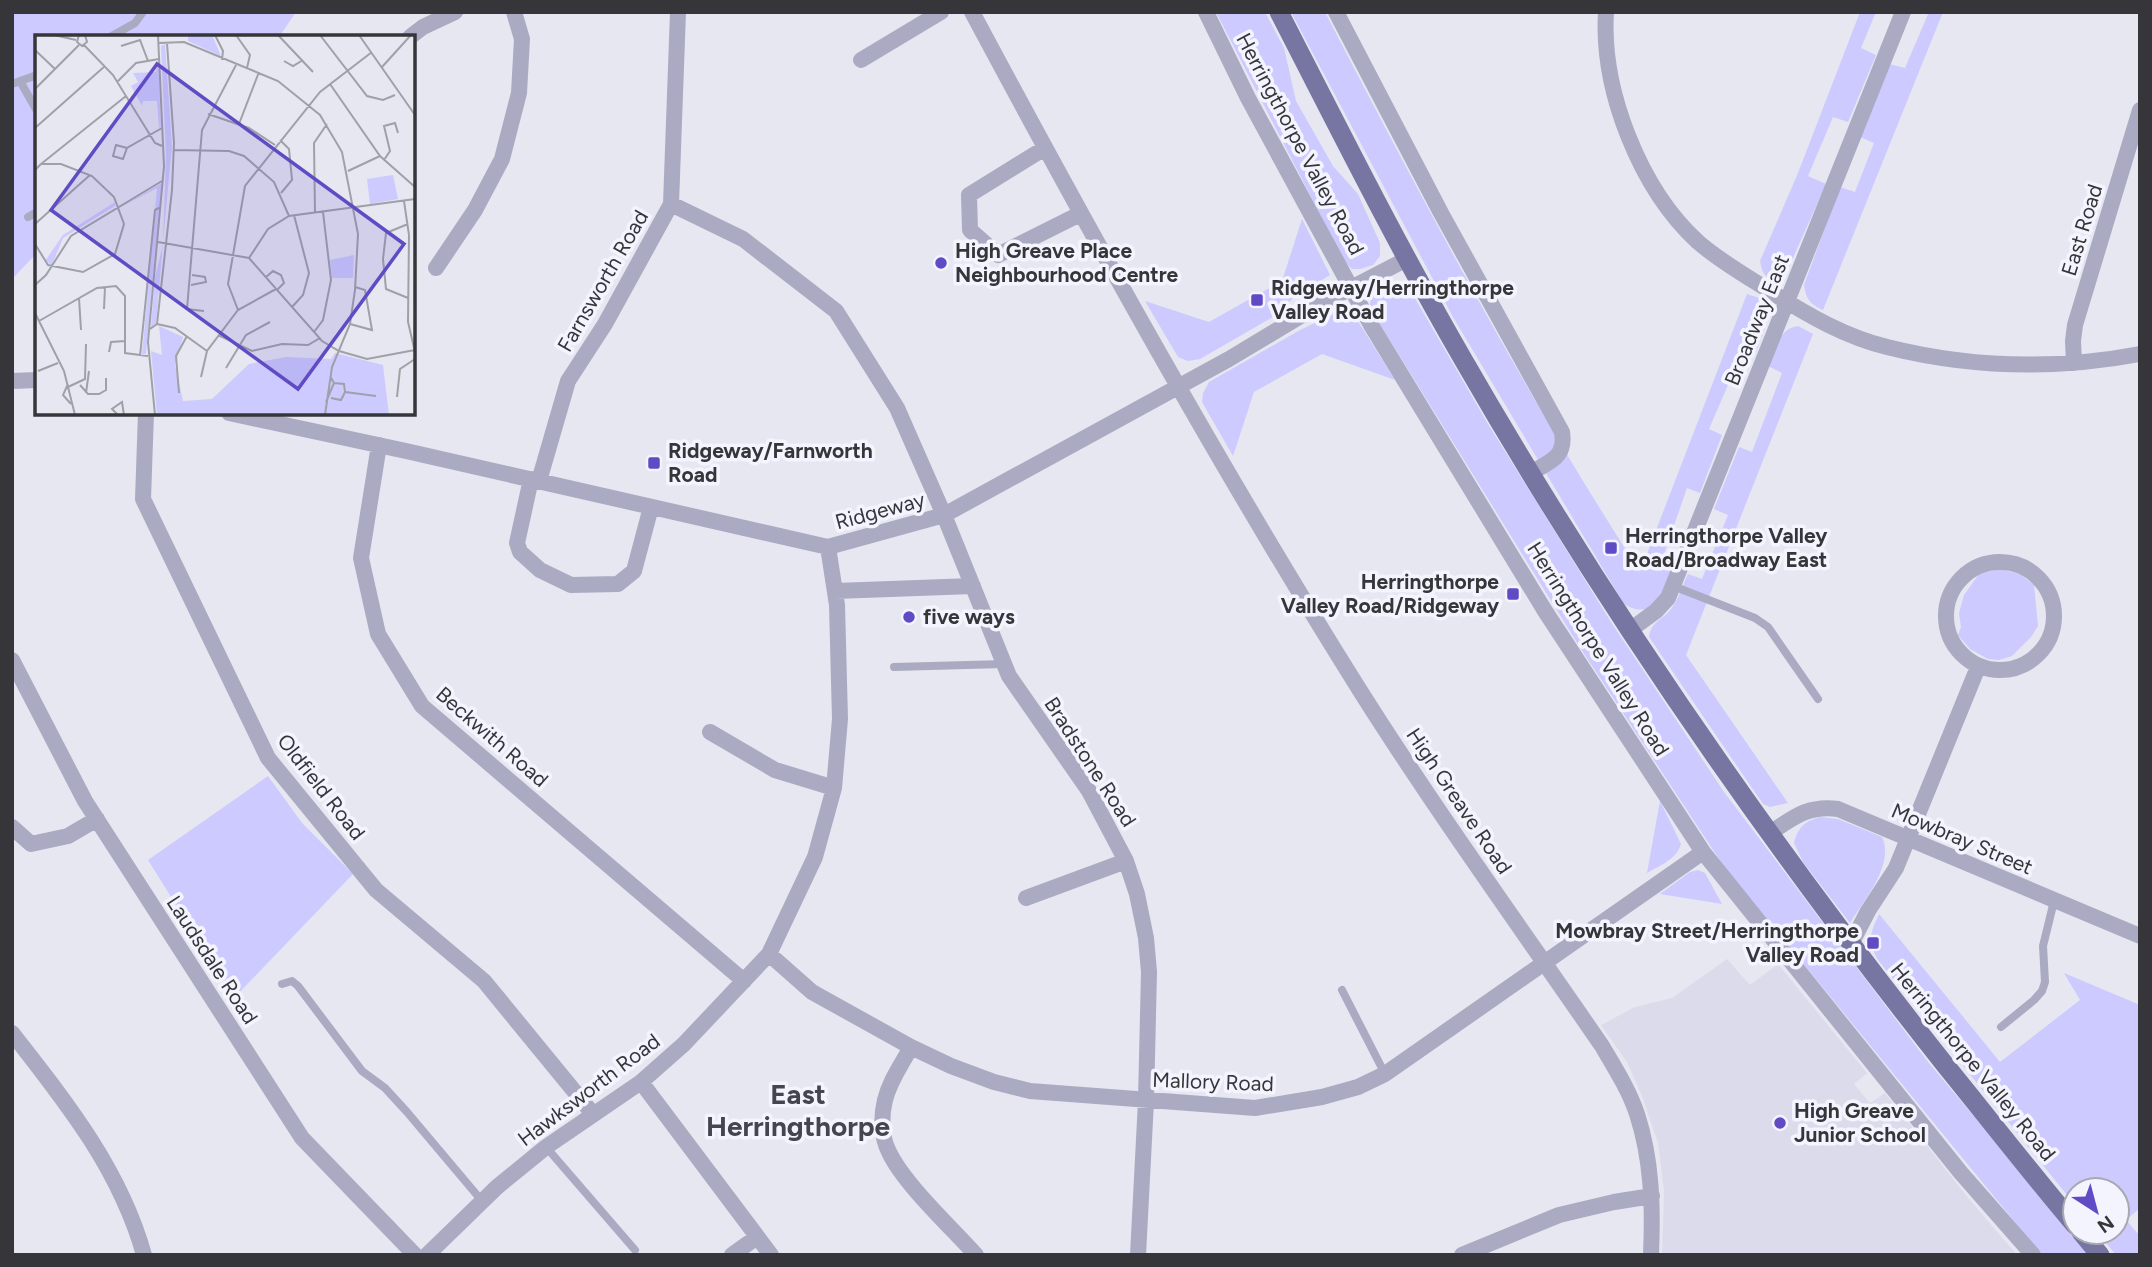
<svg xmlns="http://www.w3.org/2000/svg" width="2152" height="1267" font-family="Figtree,sans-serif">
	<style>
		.built { fill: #dbdbec }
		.green { fill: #cccafe }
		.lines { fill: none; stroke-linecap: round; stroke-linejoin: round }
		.service { stroke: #aaaac2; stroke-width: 8 }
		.minor { stroke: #aaaac2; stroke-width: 16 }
		.primary { stroke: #7775a1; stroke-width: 19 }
		.poi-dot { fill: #614bc4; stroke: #f4f4ff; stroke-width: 2.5 }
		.labels { text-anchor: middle; stroke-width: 7; stroke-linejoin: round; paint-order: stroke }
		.street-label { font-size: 21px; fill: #36363a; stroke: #f4f4ff }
		.poi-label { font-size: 21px; font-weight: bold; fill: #36363a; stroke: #f4f4ff; text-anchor: start }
		.district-label { font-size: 28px; font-weight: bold; fill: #46454e; stroke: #f4f4ff }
		.inset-road { fill: none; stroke: #a0a0a8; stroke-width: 2 }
		.view { fill: #614bc4; fill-opacity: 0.15; stroke: #614bc4; stroke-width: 3.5 }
		.inset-edge { fill: none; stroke: #36363a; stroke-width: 3.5 }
	</style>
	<rect width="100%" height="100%" fill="#e7e7f1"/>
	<!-- built -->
	<path class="built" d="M1727 959 1750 985 1778 964 1867 1073 1854 1084 1870 1103 1885 1093 1969 1199 2017 1255H1662L1664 1191 1658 1143 1642 1096 1627 1062 1601 1025 1635 1007 1672 998Z"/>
	<!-- green -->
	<path class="green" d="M12 12H296L279 37H37V253L12 279Z
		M1216 12H1265L1284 48 1296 101 1333 166 1358 194 1380 243V256L1373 265 1360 269H1352L1344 261Z
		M1291 12H1325C1423 202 1524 392 1640 572L1747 294C1752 296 1759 297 1763 301 1774 313 1760 340 1756 352L1744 348 1709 429 1722 435 1700 493 1687 488 1664 554 1678 559C1669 582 1657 625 1624 604L1453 317Z
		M1860 12H1876L1861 48 1876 55 1848 122 1833 117 1808 176 1826 184 1788 269 1783 278 1775 282C1764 277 1762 272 1760 261L1798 173Z
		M1929 12H1943L1823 310C1810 304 1806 299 1804 285L1840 187 1855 192 1874 143 1860 137 1889 64 1905 68Z
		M1302 219 1330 275 1293 298 1278 314 1200 359 1188 361 1178 357 1145 301 1209 322 1282 281Z
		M1402 283 1413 295 1488 424 1611 622 1724 792 1928 1062 2091 1255H2042L1725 868 1579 646 1375 316 1370 304 1372 293 1382 286Z
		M1347 310 1354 315 1395 380 1322 354 1254 392 1233 456 1202 402 1203 393 1209 382 1300 330 1340 311Z
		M1798 326 1813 334 1686 655 1788 803 1770 807 1763 804 1649 637C1651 620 1666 619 1673 606 1680 596 1683 584 1688 574L1702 579 1728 515 1714 509 1739 447 1752 452 1782 373 1768 366C1775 350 1779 328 1798 326Z
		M2000 569 2020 574 2034 585 2038 626 2031 637 2012 656 1999 660 1988 659 1970 649 1958 635 1961 627 1959 613 1964 595 1979 574Z
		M268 776 302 823 353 874 234 998 148 860Z
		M1660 801 1681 844C1677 859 1659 866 1647 873Z
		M1821 817 1838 819 1882 837C1895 864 1864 900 1850 923L1803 862 1794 843C1798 827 1805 821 1821 817Z
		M1698 870 1705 873 1722 904 1660 894 1690 872Z
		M1879 914 2000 1062 2080 1000 2064 973 2140 1005V1208L2126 1220 2140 1236V1255H2116L2097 1232H2117V1190H2075V1205L1878 960C1867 940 1870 934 1879 914Z"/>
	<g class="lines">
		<!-- service -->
		<path class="service" d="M110 37 135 23 143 12
			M20 81 37 111
			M12 84 37 75
			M28 217 37 212
			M1673 586 1755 618 1768 627 1818 699
			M894 667 1004 664
			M282 984 292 981 298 986 362 1071 385 1088 407 1112 482 1201
			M1342 990 1385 1074
			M2001 1027 2034 1000 2042 991 2045 982 2043 946 2054 901
			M546 1147 635 1250"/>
		<!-- minor -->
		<path class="minor" d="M972 12C1095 242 1221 469 1359 689 1436 811 1521 928 1602 1046 1615 1068 1629 1090 1637 1114 1652 1160 1653 1207 1651 1255
			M1206 12 1248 98 1371 325 1545 611 1703 852 1961 1173 2033 1255
			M1336 12 1441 213 1562 432C1566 458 1550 461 1531 473
			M1606 12C1601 90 1640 189 1698 242 1721 262 1748 277 1773 293 1809 316 1846 337 1887 347 1971 368 2055 370 2140 354
			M410 37 423 27 455 12
			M861 60 941 12
			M1045 148 969 195 970 230 998 255 1080 214
			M671 204 743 239 836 311 897 408 944 515 1009 676 1089 791 1126 861 1137 894 1146 938 1149 972 1146 1101 1138 1255
			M436 268 475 210 502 159 519 93 522 39 514 12
			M2074 363 2073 341 2075 325 2140 110
			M12 381 37 380
			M146 413 143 499 268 758 376 890 484 981 593 1114
			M229 413 406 451 828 547 944 515 1229 359 1324 302 1407 259
			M379 445 361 558 378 634 422 706 744 981
			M531 479 517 543 520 552 540 570 571 585 618 584 634 571 651 507
			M539 481 568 381 605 324 671 204 678 12
			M1946 616a54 54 0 1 1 108 0a54 54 0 1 1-108 0Z
			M835 591 973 586
			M1630 630 1656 611 1668 598 1903 12
			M12 660 85 801 302 1138 415 1255
			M710 732 775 770 834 788
			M12 827 31 844 68 836 97 819
			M1770 833C1794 817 1808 805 1838 809L2140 936
			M1026 898 1126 861
			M1851 944 1868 911 1896 868 1978 667
			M769 954 812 992 911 1047 951 1066 994 1082 1030 1091 1255 1108 1322 1097 1358 1087 1385 1074 1703 852
			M12 1033C66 1102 120 1169 144 1255
			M911 1047C902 1064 890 1080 885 1100 881 1116 881 1137 889 1152 904 1184 951 1227 976 1255
			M641 1082 771 1255
			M427 1255 497 1187 546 1147 641 1082 684 1044 769 954 815 857 834 788 840 719 837 605 828 547
			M732 1255 757 1237
			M1462 1255 1559 1215 1614 1202 1652 1196"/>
		<!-- primary -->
		<path class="primary" d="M1279 12C1339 129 1398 247 1464 361 1606 608 1769 843 1946 1066 1989 1119 2031 1173 2075 1225
			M2081 1232 2100 1255"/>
	</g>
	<!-- markers -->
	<g class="poi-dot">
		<circle cx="941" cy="263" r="7"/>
		<rect x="1250" y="293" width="14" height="14" rx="3.5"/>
		<rect x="647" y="456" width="14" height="14" rx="3.5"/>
		<rect x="1604" y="541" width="14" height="14" rx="3.5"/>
		<rect x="1506" y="587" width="14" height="14" rx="3.5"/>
		<circle cx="909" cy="617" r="7"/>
		<rect x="1866" y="936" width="14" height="14" rx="3.5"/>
		<circle cx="1780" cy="1123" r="7"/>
	</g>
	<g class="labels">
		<!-- street labels -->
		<g class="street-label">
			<text transform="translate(1300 144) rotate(62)" y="7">Herringthorpe Valley Road</text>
			<text transform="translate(2082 230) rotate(-73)" y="7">East Road</text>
			<text transform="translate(603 281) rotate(-60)" y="7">Farnsworth Road</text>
			<text transform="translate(1757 320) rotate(-68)" y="7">Broadway East</text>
			<text transform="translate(880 511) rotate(-15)" y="7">Ridgeway</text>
			<text transform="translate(1598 649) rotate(58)" y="7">Herringthorpe Valley Road</text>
			<text transform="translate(492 737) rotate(41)" y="7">Beckwith Road</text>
			<text transform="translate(1090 762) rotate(57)" y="7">Bradstone Road</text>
			<text transform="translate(321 787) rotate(52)" y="7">Oldfield Road</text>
			<text transform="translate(1459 801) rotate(56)" y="7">High Greave Road</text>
			<text transform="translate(1962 839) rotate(23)" y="7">Mowbray Street</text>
			<text transform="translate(212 960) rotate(57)" y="7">Laudsdale Road</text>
			<text transform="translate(1973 1062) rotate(51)" y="7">Herringthorpe Valley Road</text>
			<text transform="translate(1213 1082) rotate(2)" y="7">Mallory Road</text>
			<text transform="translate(589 1090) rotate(-37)" y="7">Hawksworth Road</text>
		</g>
		<!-- poi labels -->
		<g class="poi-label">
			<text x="955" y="258">High Greave Place<tspan x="955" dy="24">Neighbourhood Centre</tspan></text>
			<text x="1271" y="295">Ridgeway/Herringthorpe<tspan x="1271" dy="24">Valley Road</tspan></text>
			<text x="668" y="458">Ridgeway/Farnworth<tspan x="668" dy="24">Road</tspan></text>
			<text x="1625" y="543">Herringthorpe Valley<tspan x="1625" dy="24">Road/Broadway East</tspan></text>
			<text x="1499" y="589" text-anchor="end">Herringthorpe<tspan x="1499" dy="24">Valley Road/Ridgeway</tspan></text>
			<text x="923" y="624">five ways</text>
			<text x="1859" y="938" text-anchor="end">Mowbray Street/Herringthorpe<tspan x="1859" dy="24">Valley Road</tspan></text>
			<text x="1794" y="1118">High Greave<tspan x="1794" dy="24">Junior School</tspan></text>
		</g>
		<!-- district labels -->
		<g class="district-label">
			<text x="798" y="1104">East<tspan x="798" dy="32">Herringthorpe</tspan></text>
		</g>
	</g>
	<!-- overview -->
	<g transform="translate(35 35)">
		<rect width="380" height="380" fill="#e7e7f1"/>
		<path d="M153 0H177L186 21 153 6ZM130 9 137 111 128 206 131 120 126 11ZM123 25 126 91 124 93 122 66H108L107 71 96 51 103 47 98 38 121 37ZM358 140 363 164 335 169 332 144ZM127 148 111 319 107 320 122 153 86 172ZM80 167V171L28 203 17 230 10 226 28 200ZM128 209 121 289 116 292 120 242ZM319 220 318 243H297L295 225ZM124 291 148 302 140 330 148 366 177 364 214 329 251 322 296 324 300 318 348 330 354 380H122L116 316 127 320Z" fill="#cccafe"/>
		<path class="inset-road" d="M19 0 41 5M44 0 42 7 47 11 52 7 50 0M180 0 188 16 187 25M201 0 215 20 212 33M243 0 278 37M285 0 332 61 348 65 360 60M324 0 380 80M124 8 149 7 243 46 285 80 307 117 323 199 320 255 315 289 297 332 290 380M49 10 78 40 120 108 127 111M86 11 105 5 113 26M0 15 20 34M249 26 258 31 268 25M347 32 376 0M82 47 101 28 124 24M295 49 345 121 380 152M0 54 44 10M173 79 214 93 240 110M204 89 224 37M0 93 70 31M245 105 254 114 257 145 246 158M92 113 81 110 78 121 88 124 92 113 127 93M139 115 194 116 209 121 239 147 254 181M349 125 355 116 349 91 360 88 363 98M6 129 91 61M0 135 6 129H26L57 141 79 162 89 189 80 219 48 237 13 230 0 209M313 136 345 121M369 166 374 200 373 287 380 317M280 177 279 108 292 89M0 189 55 140M373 189 351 198 348 224 351 254 373 263M123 207 214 223 287 306 304 316 332 324 380 315M214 223 233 194 254 181 380 164M231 242 238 236 246 240 249 248 242 255M0 250 11 240 36 201 127 146M156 250 171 247 170 242 157 240M44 263 46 295M257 272 268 260 274 238 259 180M69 274 70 252M203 275 193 249 210 151 285 57 337 17M169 276 152 274 167 95 201 30M0 278 29 336 40 380M4 286 62 253 81 251 90 261V318L113 321M122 289 140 293 172 316M315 289 337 295 330 255 320 252M115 294 122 289 137 155 139 108 132 8M279 297 288 285 296 245 288 177M183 300 217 316 247 309 273 310 285 303M74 317 76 307 90 306M105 321 120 175 126 172M191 333 211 300 235 287M3 336 23 328M166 342 172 316 203 275 241 254M33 349 28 360 36 369M45 350 53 359H64L71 355V343M33 352 50 344 51 309M310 357 341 361M51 358 54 336M144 358 141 321 152 301M362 362 365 334 380 324M296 363 306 365 310 357 309 349 299 348M291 367 299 348 295 341M83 380 77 374 87 367 89 380M120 380 113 307 129 131 123 0"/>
		<path class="view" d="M122 29 369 209 263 354 16 175Z"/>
		<rect width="380" height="380" class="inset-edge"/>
	</g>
	<!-- border -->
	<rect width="2152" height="1267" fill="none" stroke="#36363a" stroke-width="28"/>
	<!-- north arrow -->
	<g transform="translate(2096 1211) rotate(144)"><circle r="33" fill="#f4f4ff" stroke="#a8a8b0" stroke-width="2"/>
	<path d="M0-5L12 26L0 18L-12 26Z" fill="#614bc4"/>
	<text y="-10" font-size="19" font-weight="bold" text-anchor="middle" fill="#36363a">N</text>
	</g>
</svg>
